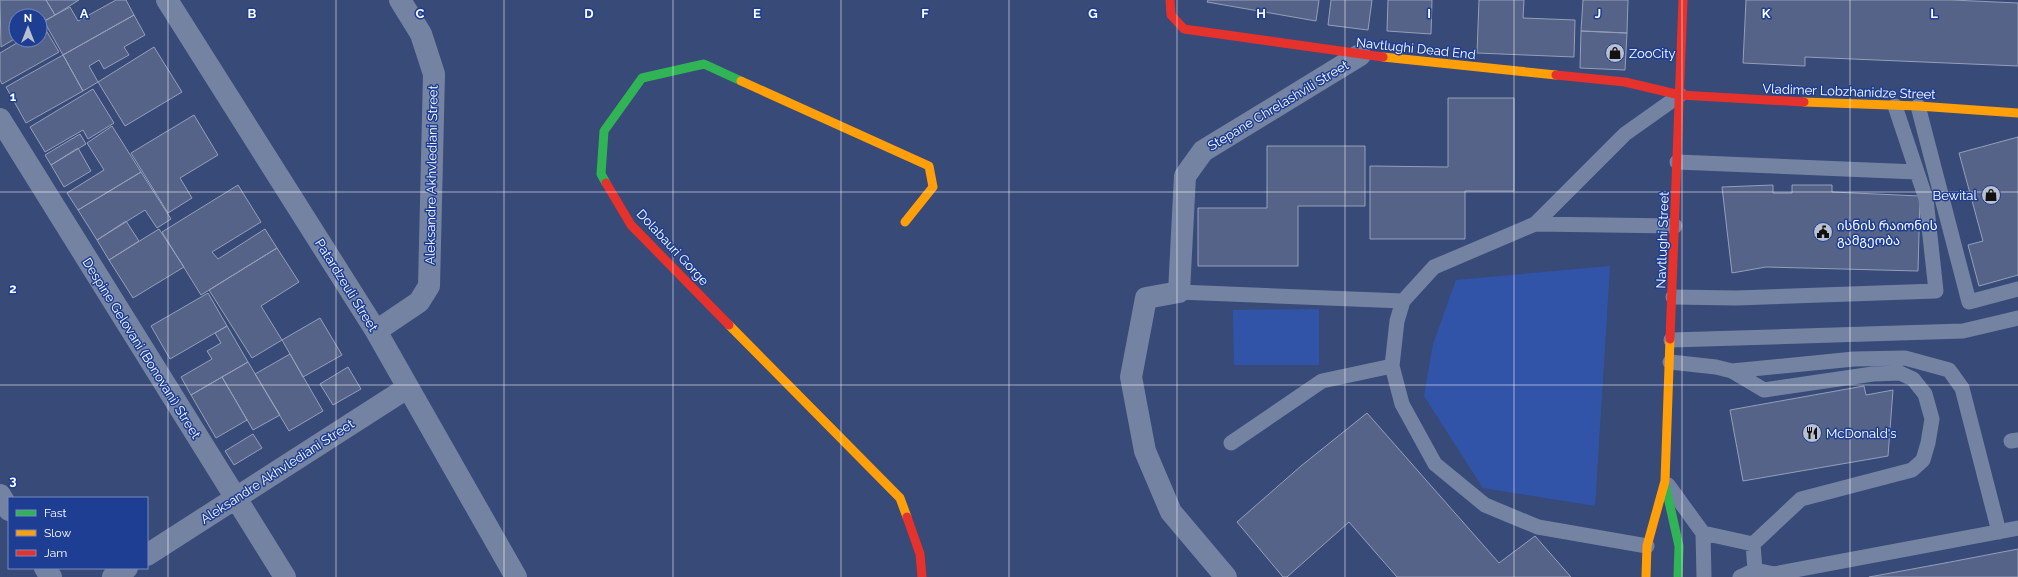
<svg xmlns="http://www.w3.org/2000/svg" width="2018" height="577" font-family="Raleway,'Noto Sans Georgian',sans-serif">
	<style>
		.green { fill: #3254a8 }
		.building { fill: #546387; stroke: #959fb9 }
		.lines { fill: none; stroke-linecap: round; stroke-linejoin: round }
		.lane { stroke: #7583a3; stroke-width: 15 }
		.street { stroke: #7583a3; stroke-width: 22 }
		.fast { stroke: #30b455; stroke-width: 9 }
		.slow { stroke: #ff9f0a; stroke-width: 9 }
		.jam { stroke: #e5322d; stroke-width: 9 }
		.grid { fill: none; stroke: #fff; stroke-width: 1; stroke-opacity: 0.55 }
		.labels { text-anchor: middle; stroke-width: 3; stroke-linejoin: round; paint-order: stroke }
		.street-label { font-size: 13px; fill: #fff; stroke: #1d3e93 }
		.poi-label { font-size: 13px; fill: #fff; stroke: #1d3e93; text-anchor: start }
		.grid-label { font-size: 13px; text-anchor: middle; font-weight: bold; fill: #fff; stroke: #1d3e93; stroke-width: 3; stroke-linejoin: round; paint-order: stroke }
	</style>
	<rect width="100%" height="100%" fill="#384a78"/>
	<!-- green -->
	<path class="green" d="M1610 266 1595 506 1483 488 1424 396 1433 344 1456 280Z
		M1319 309V365H1234L1233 310Z"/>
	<!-- building -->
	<path class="building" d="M0 0H46L55 15 40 24V16H16V38L1 47Z
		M46 0H79L55 15Z
		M116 0H126L134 15 63 55 44 21 70 7 78 21Z
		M1208 0H1319L1316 21 1207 2Z
		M1331 0H1372L1368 30 1328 25Z
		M1388 0H1432L1431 34 1387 31Z
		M1479 0H1524L1523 18 1575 20 1574 57 1477 53Z
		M1583 0H1628L1627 33 1581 31Z
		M1746 0H1952L2018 3V66L1805 57V66L1743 63Z
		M134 15 145 35 124 47 129 55 104 69 99 60 89 66 98 82 83 91 63 55Z
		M44 27 59 52 2 84 0 80V53L22 40H40V30Z
		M1581 31 1627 33 1625 70 1580 68Z
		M154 47 182 92 125 126 98 82Z
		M63 55 83 91 26 123 6 87Z
		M93 89 114 123 88 139 83 130 45 152 30 127Z
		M1448 98H1514V191H1465V239H1370V166L1448 167Z
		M194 115 218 155 180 178 192 198 168 213 131 153Z
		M112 126 141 172 78 210 67 193 104 170 87 143Z
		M80 134 86 144 51 165 45 155Z
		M2018 137V275L1979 286 1968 245 1983 241 1959 153Z
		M1267 146H1365V206H1298V266H1198V208H1267Z
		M78 148 91 171 64 187 51 165Z
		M141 172 171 219 157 228 145 210 97 240 78 210Z
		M238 185 261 222 212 252 218 259 265 229 277 248 201 295 162 232Z
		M1773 185V193H1792V185H1832V192L1920 196 1918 271 1766 267 1732 273 1722 187Z
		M126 221 139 241 109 260 97 240Z
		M159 229 184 267 133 298 109 260Z
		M277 248 299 282 261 306 282 340 252 358 209 290Z
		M208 293 227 326 170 359 151 326Z
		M320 318 342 355 303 377 282 340Z
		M227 326 248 362 191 395 181 377 212 359 207 351 221 343 215 333Z
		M290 354 323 411 289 431 255 374Z
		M248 362 280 415 253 430 222 377Z
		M348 367 361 389 333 405 320 384Z
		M222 377 247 420 216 438 191 395Z
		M1864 386 1866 395 1893 390 1888 456 1743 481 1730 410Z
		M1367 413 1499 563 1535 536 1571 577H1397L1349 522 1287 577H1283L1237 522 1301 466Z
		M253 434 262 448 234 465 225 451Z
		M2018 549V577H1869L1945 563Z"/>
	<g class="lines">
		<!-- lane -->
		<path class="lane" d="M1918 106 1969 302 2018 289
			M1677 162 1917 172
			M1535 224 1675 226
			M1179 292 1403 301
			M1673 297 1736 298 1936 291 1926 199 1895 106
			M1671 340 1963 331 2018 318
			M1670 362 1716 367 1732 371 1764 390 1873 374 1900 373 1913 379 1925 394 1932 419 1928 443 1923 460 1912 470 1801 499 1753 544
			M1732 371 1854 359 1905 358 1949 370 1962 388 1999 532
			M2011 441 2018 440
			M1231 443 1322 381 1392 366
			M1668 485 1703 533 1704 577
			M1703 533 1753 544 1755 570 1752 577
			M1647 546 1538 527 1485 505 1435 464 1402 404 1392 366 1397 321 1403 301 1434 267 1535 224 1625 134 1680 95
			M1740 577 1755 570 1774 574 2018 528"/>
		<!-- street -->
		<path class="street" d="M167 0 376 331 516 577
			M0 119 285 577
			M376 331 419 302 429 286 434 74 421 34 400 0
			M0 495 9 510
			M147 555 407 388
			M45 568 51 577
			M113 577 127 568
			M1226 577 1171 512 1145 451 1131 377 1146 298 1179 292 1185 176 1203 151 1360 55"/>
		<!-- fast -->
		<path class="fast" d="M606 183 601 174 604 131 642 78 704 64 741 81
			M1665 484 1679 546 1678 577"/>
		<!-- slow -->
		<path class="slow" d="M1383 57 1556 75
			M741 81 929 166 933 187 905 222
			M1804 102 1918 106 2018 113
			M729 325 900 498 907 517
			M1646 577 1647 546 1665 481 1670 339"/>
		<!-- jam -->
		<path class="jam" d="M1170 0 1171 15 1184 29 1383 57
			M1556 75 1625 82 1680 95 1804 102
			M606 183 631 225 729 325
			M1670 339 1683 0
			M907 517 920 554 922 577"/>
	</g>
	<!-- grid -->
	<path class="grid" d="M168 0V577M336 0V577M504 0V577M673 0V577M841 0V577M1009 0V577M1177 0V577M1345 0V577M1514 0V577M1682 0V577M1850 0V577M0 192H2018M0 385H2018"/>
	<!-- icons -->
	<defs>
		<g id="shop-disc" transform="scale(1)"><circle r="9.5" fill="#b9c0d0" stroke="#1d3e93"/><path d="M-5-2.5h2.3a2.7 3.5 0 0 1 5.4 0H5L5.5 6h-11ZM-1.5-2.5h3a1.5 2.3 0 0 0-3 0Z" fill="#111"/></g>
		<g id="civic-disc" transform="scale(1)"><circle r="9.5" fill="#b9c0d0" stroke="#1d3e93"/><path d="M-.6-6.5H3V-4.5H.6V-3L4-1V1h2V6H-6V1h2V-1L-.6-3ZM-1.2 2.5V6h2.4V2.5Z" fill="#111"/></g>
		<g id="restaurant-disc" transform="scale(1)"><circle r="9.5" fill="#b9c0d0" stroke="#1d3e93"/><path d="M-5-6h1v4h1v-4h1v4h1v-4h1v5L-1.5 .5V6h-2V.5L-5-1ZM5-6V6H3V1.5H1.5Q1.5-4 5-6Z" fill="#111"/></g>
	</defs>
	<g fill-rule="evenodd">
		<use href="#shop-disc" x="1615" y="53"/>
		<use href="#shop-disc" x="1991" y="195"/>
		<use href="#civic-disc" x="1823" y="232"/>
		<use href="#restaurant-disc" x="1812" y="433"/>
	</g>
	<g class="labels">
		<!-- street labels -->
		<g class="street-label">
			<text transform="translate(1416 48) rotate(6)" y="5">Navtlughi Dead End</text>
			<text transform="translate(1849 91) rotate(2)" y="5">Vladimer Lobzhanidze Street</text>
			<text transform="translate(1278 105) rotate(-31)" y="5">Stepane Chrelashvili Street</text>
			<text transform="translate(431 175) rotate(-89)" y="5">Aleksandre Akhvlediani Street</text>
			<text transform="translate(1662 240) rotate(-88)" y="5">Navtlughi Street</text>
			<text transform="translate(673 247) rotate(47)" y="5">Dolabauri Gorge</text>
			<text transform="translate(347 285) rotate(58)" y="5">Patardzeuli Street</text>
			<text transform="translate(142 348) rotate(58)" y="5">Despine Gelovani (Bonovani) Street</text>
			<text transform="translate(277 471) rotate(-33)" y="5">Aleksandre Akhvlediani Street</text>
		</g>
		<!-- poi labels -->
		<g class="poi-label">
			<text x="1629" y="58">ZooCity</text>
			<text x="1977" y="200" text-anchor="end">Bewital</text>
			<text x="1837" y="230">ისნის რაიონის<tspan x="1837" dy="15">გამგეობა</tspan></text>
			<text x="1826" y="438">McDonald's</text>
		</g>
	</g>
	<g class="grid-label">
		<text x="84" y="18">A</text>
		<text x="252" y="18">B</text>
		<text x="420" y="18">C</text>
		<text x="589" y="18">D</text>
		<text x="757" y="18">E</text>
		<text x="925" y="18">F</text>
		<text x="1093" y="18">G</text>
		<text x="1261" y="18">H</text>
		<text x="1429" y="18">I</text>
		<text x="1598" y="18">J</text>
		<text x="1766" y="18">K</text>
		<text x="1934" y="18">L</text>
		<text x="13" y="101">1</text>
		<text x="13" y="293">2</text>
		<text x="13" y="485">3</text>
	</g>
	<!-- legend -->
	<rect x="8" y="497" width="140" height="72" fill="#1d3e93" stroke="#778bbe"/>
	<rect x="16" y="510" width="20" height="6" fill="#30b455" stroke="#778bbe"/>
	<text x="44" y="517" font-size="12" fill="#ffffff">Fast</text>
	<rect x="16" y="530" width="20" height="6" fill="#ff9f0a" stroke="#778bbe"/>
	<text x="44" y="537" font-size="12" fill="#ffffff">Slow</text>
	<rect x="16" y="550" width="20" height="6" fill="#e5322d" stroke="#778bbe"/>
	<text x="44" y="557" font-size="12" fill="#ffffff">Jam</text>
	<!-- north arrow -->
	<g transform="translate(28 28)"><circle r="19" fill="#1d3e93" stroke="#778bbe"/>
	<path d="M0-3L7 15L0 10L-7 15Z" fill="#b9c0d0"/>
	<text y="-6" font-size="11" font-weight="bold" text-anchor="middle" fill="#ffffff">N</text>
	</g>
</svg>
